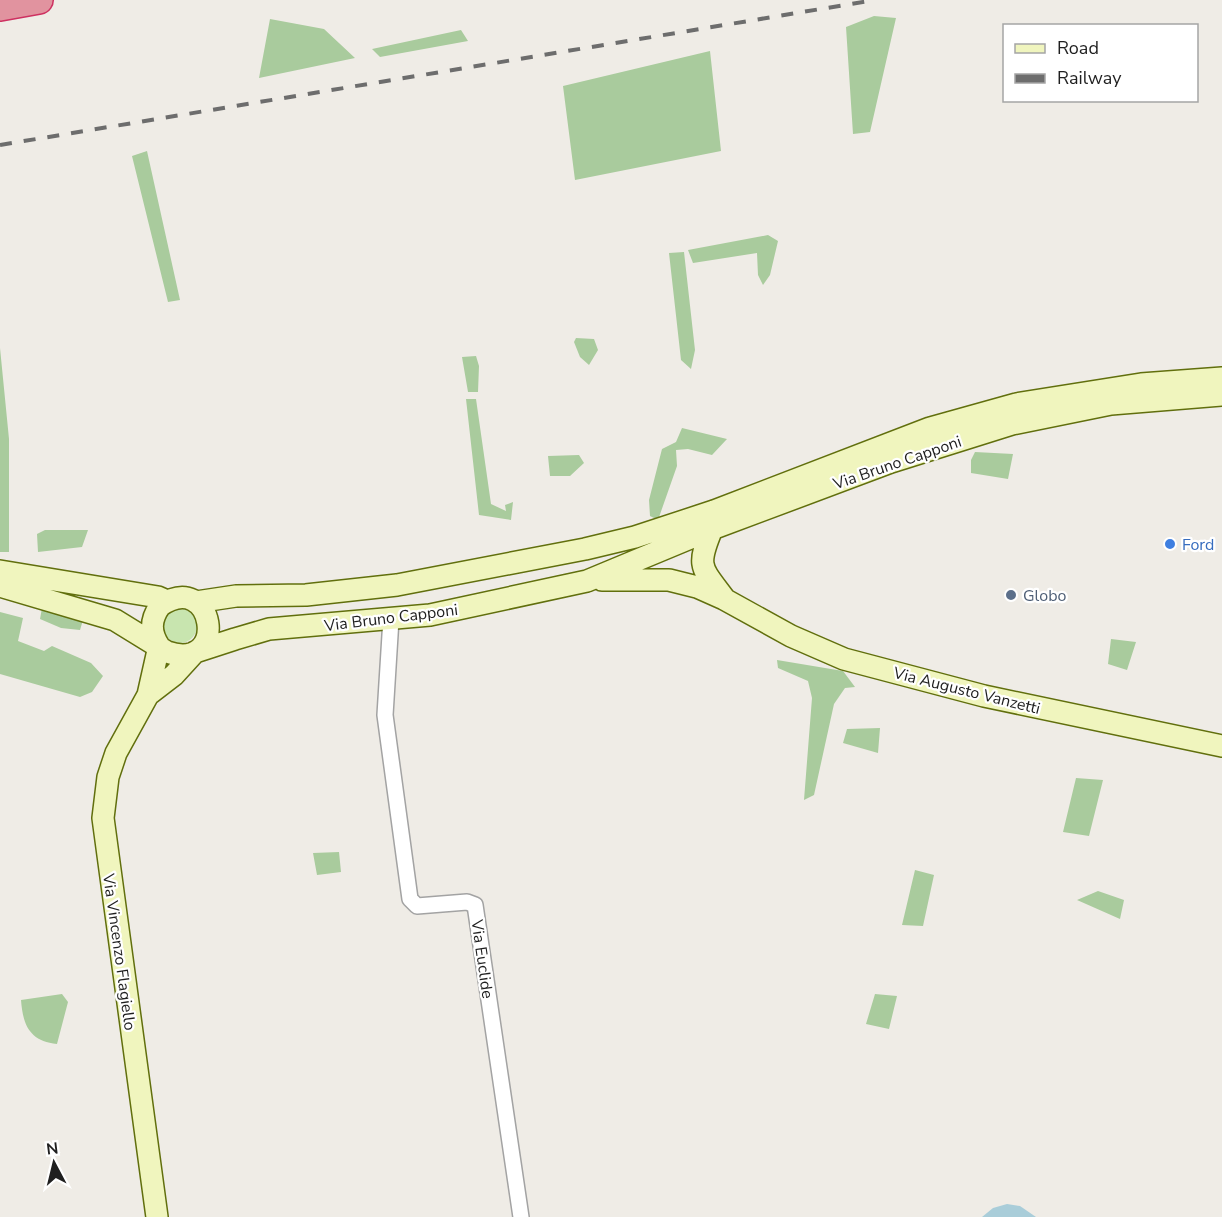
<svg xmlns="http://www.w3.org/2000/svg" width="1222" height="1217" font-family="'Nunito Sans',sans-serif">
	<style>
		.grass { fill: #c8e5af }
		.forest { fill: #a9cb9d }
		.water { fill: #a9cdd9 }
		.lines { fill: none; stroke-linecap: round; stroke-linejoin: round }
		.street-casing { stroke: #a3a3a3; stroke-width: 18 }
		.secondary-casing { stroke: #616f0d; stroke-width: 24 }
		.highway-casing { stroke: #ce3161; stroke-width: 30 }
		.street { stroke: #fff; stroke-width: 15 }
		.secondary { stroke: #f0f5be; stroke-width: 21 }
		.highway { stroke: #e1939f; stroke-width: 27 }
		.rail { stroke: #6d6d6d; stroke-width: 4; stroke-dasharray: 12 12; stroke-linecap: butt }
		.shop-dot { fill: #3f7fe0; stroke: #fff; stroke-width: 2 }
		.service-dot { fill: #5c6f8a; stroke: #fff; stroke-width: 2 }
		.labels { text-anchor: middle; stroke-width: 4.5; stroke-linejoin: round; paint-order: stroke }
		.street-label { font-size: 16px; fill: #1f1f1f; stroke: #fff }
		.shop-label { font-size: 16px; fill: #366cbe; stroke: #fff; text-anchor: start }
		.service-label { font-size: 16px; fill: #4e5e75; stroke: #fff; text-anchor: start }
	</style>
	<rect width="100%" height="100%" fill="#efece6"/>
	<!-- grass -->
	<path class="grass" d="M163 626a17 17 0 1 1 34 0a17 17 0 1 1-34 0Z"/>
	<!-- forest -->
	<path class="forest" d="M874 16 896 18 870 132 853 134 846 27Z
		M270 19 324 29 355 58 259 78Z
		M461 30 468 41 380 57 372 49Z
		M710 51 721 151 575 180 563 86Z
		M147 151 180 300 168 302 132 156Z
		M768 235 778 241 770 275 763 285 758 275 757 253 693 263 688 250Z
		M684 252 695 350 691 369 681 360 669 253Z
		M576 338 594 339 598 350 589 365 580 357 574 342Z
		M0 348 9 439V552H0Z
		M476 356 479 366 478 392H468L462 357Z
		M466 399H476L491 504 506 511 505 505 513 502 511 520 479 515Z
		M682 428 727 439 712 455 688 449 676 450 677 466 658 520 650 516 649 500 662 449 676 442Z
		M975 452 1013 454 1008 479 971 473V460Z
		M579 455 584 463 570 476H550L548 456Z
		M45 530H88L82 547 38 552 37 534Z
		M42 608 83 620 80 630 61 628 40 619Z
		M0 612 23 618 18 641 44 651 52 646 91 663 103 676 92 692 80 697 0 674Z
		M1111 639 1136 642 1127 670 1108 664Z
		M777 660 843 671 855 687 845 688 834 704 814 795 804 800 812 698 808 681 778 668Z
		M880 728 878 753 843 743 847 729Z
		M1076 778 1103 780 1089 836 1063 832Z
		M339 852 341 872 317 875 313 853Z
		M915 870 934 875 923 926 902 925Z
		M1098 891 1124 900 1120 919 1077 900Z
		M62 994 68 1002 57 1044C30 1041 23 1026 21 1000Z
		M875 994 897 996 889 1029 866 1024Z"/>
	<!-- water -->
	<path class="water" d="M1007 1204 1020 1206 1036 1217H982L993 1208Z"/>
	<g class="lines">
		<!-- street casing -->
		<g class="street-casing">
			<path id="street" d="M391 619 385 715 410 899 417 906 467 902 475 905 521 1217"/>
		</g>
		<!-- secondary casing -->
		<g class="secondary-casing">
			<path id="secondary" d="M712 529C696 567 701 567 724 598
				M0 571 158 597 167 601
				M602 580H669L697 587 724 599 791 636 844 659 984 696 1222 746
				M0 586 115 620 167 652C231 673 214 568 160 606 150 620 150 632 159 646
				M196 602 236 596 306 595 397 585 585 549 635 537 714 511 930 428 1016 404 1141 384 1222 378
				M148 695 174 675 195 652 235 639 269 629 430 615 587 581 712 529 891 462 1012 424 1111 404 1222 395
				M157 1217 103 818 108 777 116 753 148 695 159 646"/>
		</g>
		<!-- highway casing -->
		<g class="highway-casing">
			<path id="highway" d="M0 7 39 0"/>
		</g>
		<!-- street -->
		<use href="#street" class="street"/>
		<!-- secondary -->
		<use href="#secondary" class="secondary"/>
		<!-- highway -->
		<use href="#highway" class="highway"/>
		<!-- rail -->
		<path class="rail" d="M0 145 875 0"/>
	</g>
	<!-- markers -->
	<circle class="shop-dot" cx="1170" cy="544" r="6"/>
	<circle class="service-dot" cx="1011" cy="595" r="6"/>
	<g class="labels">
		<!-- street labels -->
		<g class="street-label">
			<text transform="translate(897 462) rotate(-19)" y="6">Via Bruno Capponi</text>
			<text transform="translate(391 617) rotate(-7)" y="6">Via Bruno Capponi</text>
			<text transform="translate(967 690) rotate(14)" y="6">Via Augusto Vanzetti</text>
			<text transform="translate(120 952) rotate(82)" y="6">Via Vincenzo Flagiello</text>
			<text transform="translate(483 959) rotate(82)" y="6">Via Euclide</text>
		</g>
		<!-- shop labels -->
		<g class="shop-label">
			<text x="1182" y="550">Ford</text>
		</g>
		<!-- service labels -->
		<g class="service-label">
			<text x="1023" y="601">Globo</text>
		</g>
	</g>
	<!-- legend -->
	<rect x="1003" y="24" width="195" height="78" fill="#ffffff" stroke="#a5a5a5" stroke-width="1.5"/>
	<rect x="1015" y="44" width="30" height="9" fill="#f0f5be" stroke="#a5a5a5" stroke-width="1.5"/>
	<text x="1057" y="54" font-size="18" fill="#1f1f1f">Road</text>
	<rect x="1015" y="74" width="30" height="9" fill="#6d6d6d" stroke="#a5a5a5" stroke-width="1.5"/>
	<text x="1057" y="84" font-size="18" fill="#1f1f1f">Railway</text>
	<!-- north arrow -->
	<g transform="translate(54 1163) rotate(353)" stroke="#ffffff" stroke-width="4.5" paint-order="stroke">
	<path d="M0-4.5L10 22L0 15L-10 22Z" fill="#1f1f1f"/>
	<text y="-9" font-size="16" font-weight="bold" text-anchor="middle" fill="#1f1f1f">N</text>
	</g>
</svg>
